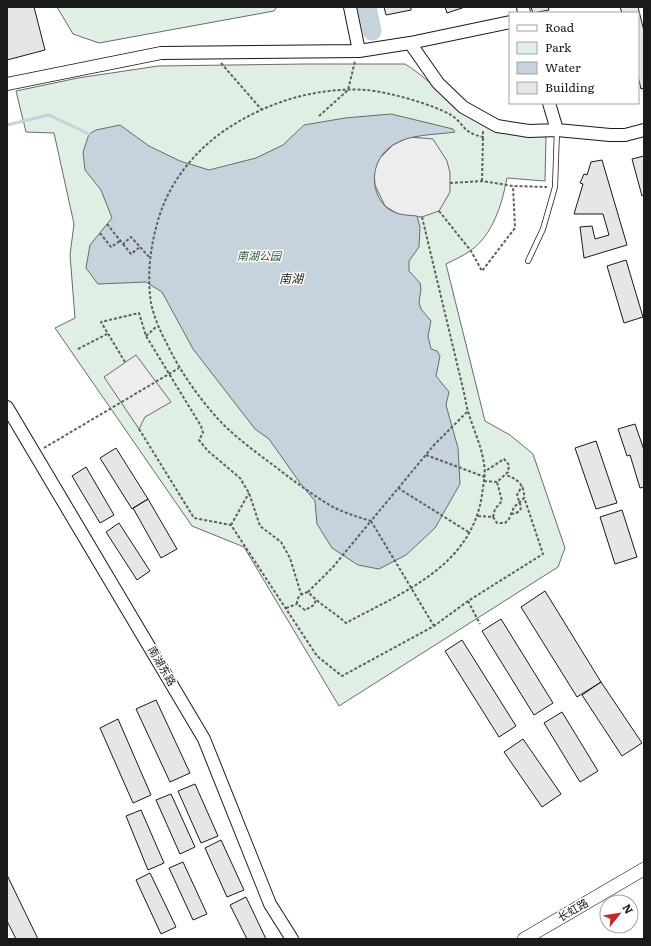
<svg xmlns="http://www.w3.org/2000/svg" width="651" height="946" font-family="Literata,'Noto Sans SC',serif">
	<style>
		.green { fill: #e0efe3; stroke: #6a6a6a }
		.parking { fill: #ededed; stroke: #6a6a6a }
		.water { fill: #c6d2dc; stroke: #6a6a6a }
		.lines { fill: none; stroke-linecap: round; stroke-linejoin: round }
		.stream { stroke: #c6d2dc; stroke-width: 3 }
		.river { stroke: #c6d2dc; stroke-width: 19 }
		.building { fill: #e6e6e6; stroke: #1a1a1a }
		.service-casing { stroke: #1a1a1a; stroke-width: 6 }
		.tertiary-casing { stroke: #1a1a1a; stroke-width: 14 }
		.secondary-casing { stroke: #1a1a1a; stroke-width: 14 }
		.path { stroke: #5f5f5f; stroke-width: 2; stroke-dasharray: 3 2; stroke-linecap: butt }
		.service { stroke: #fff; stroke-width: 4.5 }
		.tertiary { stroke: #fff; stroke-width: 12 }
		.secondary { stroke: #fff; stroke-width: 13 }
		.labels { text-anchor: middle; stroke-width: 3; stroke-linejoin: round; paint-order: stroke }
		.park-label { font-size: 11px; font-style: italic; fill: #2b5a34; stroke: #fff }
		.street-label { font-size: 11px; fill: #1a1a1a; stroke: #fff }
		.water-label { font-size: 12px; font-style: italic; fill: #1a1a1a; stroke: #fff }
	</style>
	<rect width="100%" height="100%" fill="#fff"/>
	<!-- green -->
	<path class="green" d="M57 7H277L274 11 99 43 73 34Z
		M305 64H405C435 82 457 115 491 128 504 134 531 135 546 137L545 181 507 178C502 204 493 235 470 251 463 256 454 260 446 264L485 421 510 435 533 454 565 548 558 567 339 706 244 547 192 526 55 328 75 318 70 255 74 224 54 133 26 132 16 91 78 78 158 66Z"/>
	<!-- parking -->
	<path class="parking" d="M409 137 433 139 447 161 450 173V192L439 211 422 217 400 215 393 211 385 206 375 185 374 171 379 159 393 145Z
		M136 355 171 402 145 417 139 429 104 377Z"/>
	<!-- water -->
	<path class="water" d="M391 114 453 129 455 132C435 135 409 134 393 145 372 158 368 188 385 206 394 215 405 215 417 216L420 227 419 247 409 261V271L420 283 421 289 419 302 421 309 431 321 428 336 431 349 437 351 440 356 436 376 449 392 446 405 458 448 460 484 435 528 406 555 379 569 358 565 332 548 317 524 315 501 300 483 269 439 255 429 193 349 162 292 146 282 98 284 86 268 90 245 112 218 101 190 85 170 83 152 89 134 96 130 120 125 149 146 180 161 209 170 256 158 283 145 304 125 345 118Z"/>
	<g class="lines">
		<!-- stream -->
		<path class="stream" d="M7 125 49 115 89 134"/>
		<!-- river -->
		<path class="river" d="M367 7 372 31"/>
	</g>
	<!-- building -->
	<path class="building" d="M7 7H34L45 50 7 60Z
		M384 7H411V10L386 15Z
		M445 7H465L447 13Z
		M531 7H548L549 10 533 13Z
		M620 7H638L644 31V88L641 89 638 76V13H622Z
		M644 156V195L642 196 632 159Z
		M602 160 627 245 584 258 580 227 592 226 595 239 609 235 603 214H574L583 184 580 183 584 174 587 175 591 162Z
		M626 260 643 317 624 323 607 266Z
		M635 424 644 450V487L640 488 630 455 627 456 618 429Z
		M596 441 617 503 596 509 575 448Z
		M116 448 148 499 132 509 100 458Z
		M86 467 114 515 100 523 72 476Z
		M148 499 177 549 161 558 133 508Z
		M622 510 637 557 615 564 600 517Z
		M119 523 150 571 137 580 106 532Z
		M545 591 601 682 577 697 521 607Z
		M501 619 553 703 534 715 482 631Z
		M462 640 516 726 499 737 445 651Z
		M601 682 642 743 622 756 582 695Z
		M156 700 190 773 170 782 136 709Z
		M562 712 598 771 580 782 544 723Z
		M118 719 151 795 133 803 100 728Z
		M523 739 561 794 542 807 504 752Z
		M195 784 218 836 201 843 178 791Z
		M171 794 195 847 180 854 156 800Z
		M141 810 164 863 148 870 126 816Z
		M221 840 244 890 227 897 205 848Z
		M183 862 207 914 193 920 169 868Z
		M150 873 176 927 161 934 136 880Z
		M7 875 38 939H16L7 921Z
		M246 897 266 939H247L230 905Z"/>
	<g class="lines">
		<!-- service casing -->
		<g class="service-casing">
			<path id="service" d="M528 261 543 229 555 187 557 130"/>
		</g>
		<!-- tertiary casing -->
		<g class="tertiary-casing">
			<path id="tertiary" d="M350 7 359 51
				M523 7 524 13
				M410 43 438 83 463 107 497 126 529 131 557 130 610 135H625L644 130
				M7 84 161 53 359 51 410 43 510 22
				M549 103 557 130
				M7 407 204 739 270 904 292 939"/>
		</g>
		<!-- secondary casing -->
		<g class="secondary-casing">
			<path id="secondary" d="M524 939 644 869"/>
		</g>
		<!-- path -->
		<path class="path" d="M221 63 261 109
			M319 116 348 90 355 61
			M482 181 483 137
			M450 183 482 181 513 186 547 187
			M439 211 471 251 482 271 515 228 513 186
			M422 217 465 397C468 420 481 441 484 464 486 474 483 485 482 495 471 567 403 592 346 623 334 612 319 604 308 592L333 567 371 521 434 626
			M107 224 123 244 131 237 150 258
			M100 233 111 247 120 241
			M123 244 131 254 140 247
			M146 336 157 326
			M78 349 107 334
			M125 362 101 322 139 313 146 336 201 426 203 433 199 440 208 451 240 478 249 493 260 526 281 542 290 558 301 594
			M467 412 434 445 371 521C358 517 345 513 333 507 314 496 295 482 277 468 257 453 236 438 219 420 198 397 180 371 167 344 160 331 154 317 151 303 147 276 150 249 157 224 168 182 197 147 233 125 273 100 320 87 367 90 388 92 432 104 451 115 466 125 461 132 483 137V131
			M139 429 194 518 231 525 317 656 342 676 434 626 468 601 543 554 524 497
			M44 448 179 368
			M426 455 485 477
			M484 481 497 482 508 472 509 465 504 459 484 472
			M398 488 470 533
			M511 514C526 512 520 505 517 495L522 486
			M478 516 493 517 497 523H505L509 519 514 507 524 498C525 485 517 478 505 475
			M493 517 495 509 502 501 497 482
			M231 525 249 493
			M308 592C301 594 297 596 297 604L305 610 314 605 316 600
			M468 601 480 624
			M286 608 297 604"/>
		<!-- service -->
		<use href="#service" class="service"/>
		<!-- tertiary -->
		<use href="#tertiary" class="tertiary"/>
		<!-- secondary -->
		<use href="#secondary" class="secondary"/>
	</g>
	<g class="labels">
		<!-- park labels -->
		<g class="park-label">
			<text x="259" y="260">南湖公园</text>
		</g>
		<!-- street labels -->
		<g class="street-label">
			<text transform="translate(162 666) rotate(60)" y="4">南湖东路</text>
			<text transform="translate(573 910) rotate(-30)" y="4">长虹路</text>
		</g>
		<!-- water labels -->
		<g class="water-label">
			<text x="291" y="283">南湖</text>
		</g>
	</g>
	<!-- border -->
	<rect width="651" height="946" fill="none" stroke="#1a1a1a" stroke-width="16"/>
	<!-- legend -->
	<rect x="509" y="12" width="130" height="92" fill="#ffffff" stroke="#a3a3a3"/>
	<rect x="517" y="25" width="20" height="6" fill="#ffffff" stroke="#a3a3a3"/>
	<text x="545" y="32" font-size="12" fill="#1a1a1a">Road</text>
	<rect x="517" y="42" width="20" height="12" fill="#e0efe3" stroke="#a3a3a3"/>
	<text x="545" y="52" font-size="12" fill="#1a1a1a">Park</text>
	<rect x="517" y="62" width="20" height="12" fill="#c6d2dc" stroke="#a3a3a3"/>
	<text x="545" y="72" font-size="12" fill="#1a1a1a">Water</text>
	<rect x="517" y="82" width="20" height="12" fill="#e6e6e6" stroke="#a3a3a3"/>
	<text x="545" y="92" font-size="12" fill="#1a1a1a">Building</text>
	<!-- north arrow -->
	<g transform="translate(619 914) rotate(60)"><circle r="19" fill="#ffffff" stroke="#a3a3a3"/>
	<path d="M0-3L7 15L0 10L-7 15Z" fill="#c62828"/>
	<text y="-6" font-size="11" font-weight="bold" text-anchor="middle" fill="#1a1a1a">N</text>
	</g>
</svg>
